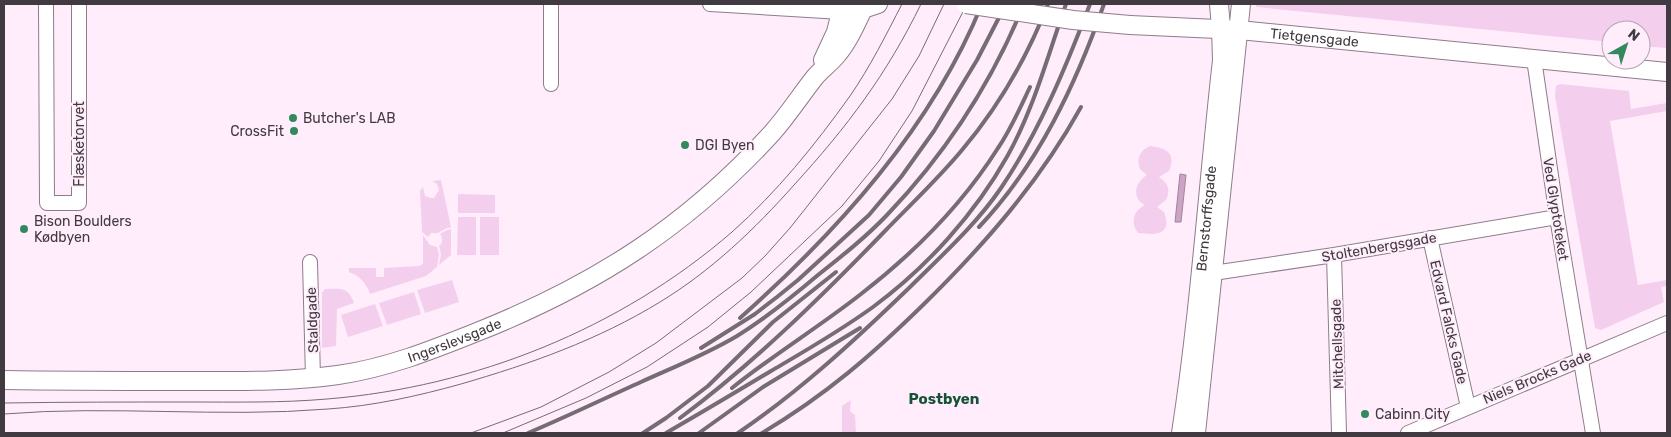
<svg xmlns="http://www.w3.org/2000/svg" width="1671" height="437" font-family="Rubik,sans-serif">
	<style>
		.green { fill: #f4cfed }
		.water { fill: #cca4c4; stroke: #a2849c }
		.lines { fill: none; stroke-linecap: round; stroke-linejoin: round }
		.minor-casing { stroke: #8d7d8a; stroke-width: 16 }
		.tertiary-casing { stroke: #8d7d8a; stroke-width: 20 }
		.minor { stroke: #fff; stroke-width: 14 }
		.tertiary { stroke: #fff; stroke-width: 18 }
		.tram { stroke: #766c74; stroke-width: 1 }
		.rail { stroke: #766c74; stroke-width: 4 }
		.tertiary-bridge-casing { stroke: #8d7d8a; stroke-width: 20; stroke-linecap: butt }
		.tertiary-bridge { stroke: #fff; stroke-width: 18 }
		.poi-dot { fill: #32895e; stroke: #ffedfb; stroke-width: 2 }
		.labels { text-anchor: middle; stroke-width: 4; stroke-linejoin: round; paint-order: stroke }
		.street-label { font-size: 14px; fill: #413a40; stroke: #ffedfb }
		.poi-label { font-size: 14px; fill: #413a40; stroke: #ffedfb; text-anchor: start }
		.neighbourhood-label { font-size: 15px; font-weight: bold; fill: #155336; stroke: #ffedfb }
	</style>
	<rect width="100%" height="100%" fill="#ffedfb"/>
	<!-- green -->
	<path class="green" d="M1256 4H1667V48L1641 46V30H1611V42L1256 7Z
		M1560 84 1629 91 1631 109 1667 103V111L1610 121 1638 285 1667 280V286L1661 287 1664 302 1601 330 1595 328 1555 96 1556 86Z
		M1150 146C1165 148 1177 152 1169 171L1159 177C1168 183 1171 190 1166 200L1157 207 1164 212C1173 236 1155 235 1138 233 1130 223 1133 211 1145 205 1131 198 1135 182 1147 175L1140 169C1136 159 1140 150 1150 146Z
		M441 180 451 227 445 229 438 233H431L428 237 422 232 420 191 423 187 425 196 431 198H434L439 190 437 184 432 181Z
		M458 194 495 195V213H458Z
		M458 217H476V255H457Z
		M480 217H499V255H480Z
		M451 229V255L439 265 441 254 439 246C443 243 443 238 440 234L445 231Z
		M423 235 430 245 437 247 439 254 437 267 426 276 370 294C366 283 360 276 349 272V268H376V277H384V268L419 266 423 264Z
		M452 280 459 302 425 313 417 290Z
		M325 289C341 289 348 286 354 303L337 309 336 346 322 348V293Z
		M414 292 421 314 387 325 379 303Z
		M375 304 383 326 348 337 341 315Z
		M851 400 850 411 855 415 856 433H842V406Z"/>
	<!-- water -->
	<path class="water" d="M1180 174 1186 175 1181 222H1175Z"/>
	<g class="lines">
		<!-- minor casing -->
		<g class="minor-casing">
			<path id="minor" d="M46 4 47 203H79V4
				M551 4V84
				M710 4 841 12
				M1534 59 1557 217 1593 433
				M1430 238 1468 407
				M1334 255 1339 433
				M310 262 313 378
				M1203 272H1220L1334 255 1557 217
				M1408 433 1667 323"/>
		</g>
		<!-- tertiary casing -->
		<g class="tertiary-casing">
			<g id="tertiary">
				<path id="s1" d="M1130 25 1239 30 1667 72"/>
				<path d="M823 60 836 32 841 12 863 9 878 4"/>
				<path id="s2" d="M4 380C64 381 124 381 184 381 235 381 288 382 338 375 387 368 432 350 477 332 595 285 686 227 772 133 788 115 800 96 815 77 821 70 829 64 836 56 848 42 855 26 863 9"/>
				<path id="s3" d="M1181 433C1200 310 1208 184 1222 60L1221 28 1219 4"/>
				<path d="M1196 433 1241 4"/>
			</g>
		</g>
		<!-- minor -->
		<use href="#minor" class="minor"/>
		<!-- tertiary -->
		<use href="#tertiary" class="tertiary"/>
		<!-- tram -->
		<path class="tram" d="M4 403C66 402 127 402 189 402 235 402 281 403 327 399 475 387 620 329 732 232 777 192 815 145 850 96 870 67 886 35 902 4
			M4 414C112 405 220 418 328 409 373 406 418 396 461 384 530 364 598 340 660 302 711 271 755 229 794 185 847 127 887 74 921 4
			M471 433 541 407 609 372 656 343 742 278 765 256 790 228 892 99 919 56 944 4
			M503 433 586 398 647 367 708 327 751 292 842 206 879 161 912 111 967 4"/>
		<!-- rail -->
		<path class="rail" d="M979 227C1038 165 1076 84 1104 4
			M740 318C838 231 932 127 982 4
			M701 348 755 314 777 297 798 280 869 215 901 177 934 131 977 60 1006 4
			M732 388C773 355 819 327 861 294 914 253 962 205 998 148 1011 129 1020 108 1030 87
			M680 418C754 363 820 298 884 232 910 205 938 179 962 150 999 106 1027 58 1048 4
			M528 433C566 417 603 399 641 382 674 367 707 354 737 336 766 318 792 297 818 275 842 256 866 237 887 215 945 154 992 82 1024 4
			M643 433 666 418 708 386 773 322 836 272
			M666 433C701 413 736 392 771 371 805 351 840 331 873 307 927 267 975 214 1008 155 1034 108 1048 55 1066 4
			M699 433 763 387 860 328
			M738 433C800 391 855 340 909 288 941 256 975 226 1001 188 1039 132 1066 67 1090 4
			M762 433C826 395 873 354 925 303 985 244 1040 181 1081 107"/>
		<!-- tertiary-bridge casing -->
		<g class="tertiary-bridge-casing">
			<path id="tertiary-bridge" d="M966 4 1073 20 1130 25"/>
		</g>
		<!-- tertiary-bridge -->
		<use href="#tertiary-bridge" class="tertiary-bridge"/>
	</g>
	<!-- markers -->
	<g class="poi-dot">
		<circle cx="293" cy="118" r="5"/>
		<circle cx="294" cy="131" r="5"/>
		<circle cx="685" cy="145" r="5"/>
		<circle cx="24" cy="229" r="5"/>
		<circle cx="1365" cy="414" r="5"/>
	</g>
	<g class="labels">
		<!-- street labels -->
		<g class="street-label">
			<text dy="5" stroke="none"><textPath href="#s1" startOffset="185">Tietgensgade</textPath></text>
			<text transform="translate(79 144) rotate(-90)" y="5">Flæsketorvet</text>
			<text transform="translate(1556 209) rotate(81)" y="5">Ved Glyptoteket</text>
			<text dy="5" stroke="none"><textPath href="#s3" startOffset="216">Bernstorffsgade</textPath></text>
			<text transform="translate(1379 247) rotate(-10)" y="5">Stoltenbergsgade</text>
			<text transform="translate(312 320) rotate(-92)" y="5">Staldgade</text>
			<text transform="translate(1449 322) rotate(77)" y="5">Edvard Falcks Gade</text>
			<text dy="5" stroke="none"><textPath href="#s2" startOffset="456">Ingerslevsgade</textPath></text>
			<text transform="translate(1337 344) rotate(-92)" y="5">Mitchellsgade</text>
			<text transform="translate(1537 377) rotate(-23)" y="5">Niels Brocks Gade</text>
		</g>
		<!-- poi labels -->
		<g class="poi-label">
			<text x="303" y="123">Butcher's LAB</text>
			<text x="284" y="136" text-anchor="end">CrossFit</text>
			<text x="695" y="150">DGI Byen</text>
			<text x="34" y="226">Bison Boulders<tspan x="34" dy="16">Kødbyen</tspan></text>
			<text x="1375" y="419">Cabinn City</text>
		</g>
		<!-- neighbourhood labels -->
		<g class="neighbourhood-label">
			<text x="944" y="404">Postbyen</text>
		</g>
	</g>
	<!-- border -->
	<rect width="1671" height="437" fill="none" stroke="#413a40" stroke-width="10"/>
	<!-- north arrow -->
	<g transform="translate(1626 45) rotate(39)"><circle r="24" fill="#ffedfb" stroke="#b3a5b0"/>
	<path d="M0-4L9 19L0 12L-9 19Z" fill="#32895e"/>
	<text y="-8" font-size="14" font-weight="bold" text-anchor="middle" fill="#413a40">N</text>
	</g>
</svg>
